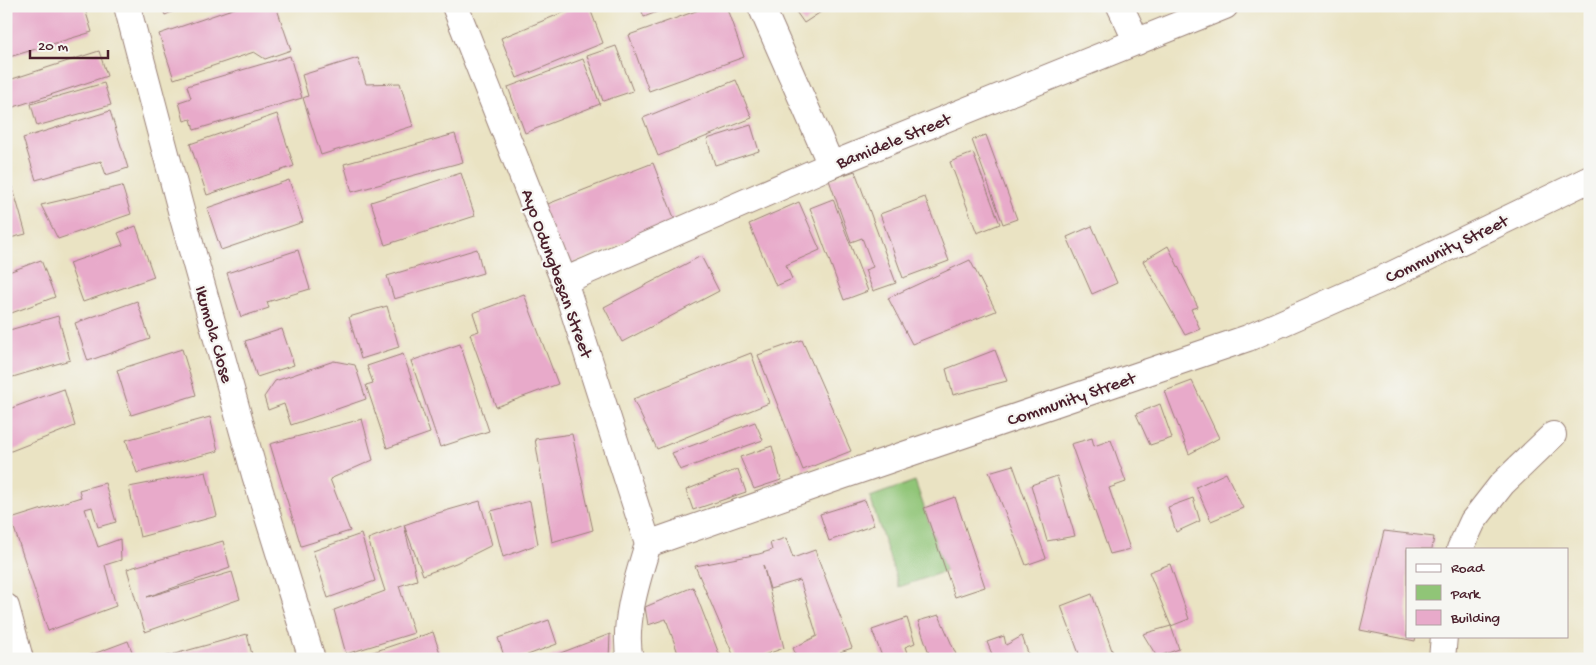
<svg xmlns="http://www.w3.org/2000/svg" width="1596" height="665" font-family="'Gochi Hand',sans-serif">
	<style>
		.green { fill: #90c577; stroke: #6d7251 }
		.building { fill: #e8aaca }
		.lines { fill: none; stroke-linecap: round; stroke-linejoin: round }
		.minor-casing { stroke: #9a8177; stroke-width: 28 }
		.minor { stroke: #fff; stroke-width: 26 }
		.labels { text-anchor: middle; stroke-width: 4.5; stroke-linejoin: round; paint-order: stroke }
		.street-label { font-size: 18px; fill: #4a1f2b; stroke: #f6f6f2 }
	</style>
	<rect width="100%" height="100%" fill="#f6f6f2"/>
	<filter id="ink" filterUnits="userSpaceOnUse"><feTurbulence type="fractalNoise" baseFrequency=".02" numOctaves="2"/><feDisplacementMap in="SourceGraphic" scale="10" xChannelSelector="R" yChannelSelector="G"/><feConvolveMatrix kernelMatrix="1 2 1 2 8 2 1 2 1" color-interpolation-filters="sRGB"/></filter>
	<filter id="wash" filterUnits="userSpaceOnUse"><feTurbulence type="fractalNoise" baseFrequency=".0096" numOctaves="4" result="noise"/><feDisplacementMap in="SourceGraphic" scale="20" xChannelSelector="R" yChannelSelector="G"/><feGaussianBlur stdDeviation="1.12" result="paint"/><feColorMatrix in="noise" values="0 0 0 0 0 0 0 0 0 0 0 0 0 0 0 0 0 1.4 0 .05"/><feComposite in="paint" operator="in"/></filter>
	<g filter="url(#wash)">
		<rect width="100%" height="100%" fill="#eae3c3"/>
		<!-- green -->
		<path class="green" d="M915 481 946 571 899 587 870 497Z"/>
		<g id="blocks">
			<!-- building -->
			<path class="building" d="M10 6H84L92 32 6 58V7Z
				M161 6H185L165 15Z
				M241 6H276L291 50 265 59 254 52 174 79 159 34Z
				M579 6H589L603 43 517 78 501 38Z
				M640 6H672L644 17Z
				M710 6H726L744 57 649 91 629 35Z
				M792 6H830L804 23Z
				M616 46 633 91 603 101 587 56Z
				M99 51 107 76 11 108 6 94V81Z
				M290 56 302 98 194 130 191 119 184 121 179 102 191 98 187 86Z
				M358 58 366 84 400 83 413 126 321 155 303 98 308 96 302 75Z
				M583 59 600 104 525 133 508 87Z
				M736 80 752 118 658 156 643 118Z
				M104 83 111 105 37 126 31 104Z
				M110 111 128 168 106 175 101 161 36 180 23 138Z
				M277 114 294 166 207 195 190 144Z
				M751 125 759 151 715 165 707 139Z
				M455 134 463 162 352 192 344 164Z
				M986 135 1017 219 1003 224 972 140Z
				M973 153 1000 224 977 233 950 162Z
				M653 163 676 223 563 266 540 207Z
				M855 171 896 283 873 291 865 270 873 267 862 238 851 242 829 180Z
				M461 173 475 216 385 245 371 202Z
				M289 180 303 222 221 250 207 208Z
				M12 185 26 234 6 239V186Z
				M122 186 131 214 58 239 41 205Z
				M925 197 949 261 903 278 880 214Z
				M833 199 868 291 844 300 810 208Z
				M799 202 820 250 786 265 792 279 776 286 749 224Z
				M136 226 154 277 83 302 69 263 123 245 118 233Z
				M1092 226 1117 283 1092 294 1067 237Z
				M1168 246 1198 307 1191 309 1200 329 1185 335 1143 261Z
				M477 249 483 273 394 299 387 276Z
				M298 250 310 289 267 302 269 308 241 317 227 273Z
				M701 256 719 291 622 342 604 307Z
				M41 260 55 297 6 315V273Z
				M970 260 996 311 912 344 888 298Z
				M524 294 558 384 496 407 470 334 479 331 473 313Z
				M137 301 150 339 88 361 75 323Z
				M387 306 399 347 361 359 349 317Z
				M58 316 70 360 6 379V331Z
				M282 329 294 365 257 377 245 341Z
				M802 340 851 451 803 470 758 355Z
				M460 344 489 431 440 447 411 361Z
				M182 349 196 395 131 415 117 370Z
				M995 350 1007 381 953 395 946 369Z
				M751 353 769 403 657 449 633 399Z
				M403 354 430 433 387 448 366 385 373 383 367 366Z
				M334 361 355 365 366 399 291 425 284 404 268 410 264 397 275 381Z
				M1192 381 1219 438 1189 454 1165 391Z
				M64 389 75 426 6 453V410Z
				M1160 404 1172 438 1150 445 1136 414Z
				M210 417 218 451 137 473 126 440Z
				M362 419 373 460 330 479 350 531 301 546 270 444Z
				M755 422 763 440 680 470 672 453Z
				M572 434 593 530 552 542 535 439Z
				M1092 438 1094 446 1111 440 1126 482 1109 488 1130 549 1110 554 1071 444Z
				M772 446 781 480 754 489 740 457Z
				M1013 465 1046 558 1026 565 989 472Z
				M738 469 746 492 693 510 686 490Z
				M206 472 217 516 140 537 129 487Z
				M1226 473 1243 508 1211 521 1196 487Z
				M1057 476 1075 536 1047 541 1031 485Z
				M105 483 116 522 98 527 92 507 85 509 98 547 120 539 121 560 105 565 116 606 48 631 11 519 81 497 79 490Z
				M955 497 985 587 955 597 924 508Z
				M1193 498 1200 521 1176 532 1168 507Z
				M865 500 874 525 829 541 820 514Z
				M480 501 492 545 456 563 423 575 404 525 417 580 399 586 414 633 346 654 334 610 385 591 368 539 404 525 438 513Z
				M530 501 538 544 503 557 491 511Z
				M1384 531 1434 537 1432 549H1407V636H1416L1415 641 1360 630Z
				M361 534 375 581 328 598 313 551Z
				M786 538 793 558 815 550 852 648 840 652 843 659H781L795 653 793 648 817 636 800 580 770 589 763 565 784 648 753 659H735L695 566 759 554 772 550 770 543Z
				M223 541 230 568 147 597 232 572 240 599 145 632 127 569Z
				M1170 564 1189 619 1171 626 1149 572Z
				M693 587 721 659H680L666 619 648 625 645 607Z
				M1092 594 1115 659H1081L1061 606Z
				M939 615 958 659H931L918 621Z
				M907 618 915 643 905 647 909 659H883L872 630Z
				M549 620 557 644 517 659H505L498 638Z
				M1171 626 1179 649 1157 657 1143 634Z
				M433 632 442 659H355V658Z
				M247 634 253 659H160V658Z
				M610 634 609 659H545Z
				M1004 636 1006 645 1022 636 1030 659H994L987 642Z
				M128 641 135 659H80Z"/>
		</g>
	</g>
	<g filter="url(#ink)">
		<use href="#blocks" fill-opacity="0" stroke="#9a8177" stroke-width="1"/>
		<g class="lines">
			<!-- minor casing -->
			<g class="minor-casing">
				<path id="minor" d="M127 6 183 218 255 475 312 659
					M455 6 564 281 648 544
					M761 6 831 165
					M1120 6 1137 42
					M564 281 831 165 1225 6
					M1460 549 1473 521 1502 484 1553 435
					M6 607 20 659
					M630 659C622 625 638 577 648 544L839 477 1248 338 1391 275 1590 179
					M1442 659 1444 636"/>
			</g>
			<!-- minor -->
			<use href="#minor" class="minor"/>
		</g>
	</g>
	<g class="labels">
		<!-- street labels -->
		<g class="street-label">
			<text transform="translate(893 140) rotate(-22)" y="6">Bamidele Street</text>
			<text transform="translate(1446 248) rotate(-26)" y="6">Community Street</text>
			<text transform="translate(558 273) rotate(70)" y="6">Ayo Odungbesan Street</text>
			<text transform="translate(215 334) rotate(74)" y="6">Ikumola Close</text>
			<text transform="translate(1071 398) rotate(-19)" y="6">Community Street</text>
		</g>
	</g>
	<!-- margin -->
	<rect width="1596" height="665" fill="none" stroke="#f6f6f2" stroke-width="25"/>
	<!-- legend -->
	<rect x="1406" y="548" width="162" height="90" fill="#f6f6f2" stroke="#b1a0a2"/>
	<rect x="1416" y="564" width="25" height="8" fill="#ffffff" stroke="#b1a0a2"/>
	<text x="1451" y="572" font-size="15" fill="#4a1f2b">Road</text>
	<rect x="1416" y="585" width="25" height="15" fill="#90c577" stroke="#b1a0a2"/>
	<text x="1451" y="598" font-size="15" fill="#4a1f2b">Park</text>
	<rect x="1416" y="610" width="25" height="15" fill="#e8aaca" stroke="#b1a0a2"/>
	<text x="1451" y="622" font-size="15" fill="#4a1f2b">Building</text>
	<!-- scale -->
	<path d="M30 50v8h78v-8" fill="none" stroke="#4a1f2b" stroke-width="2.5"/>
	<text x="38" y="50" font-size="15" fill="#4a1f2b" stroke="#f6f6f2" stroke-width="4" paint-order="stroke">20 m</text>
</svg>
